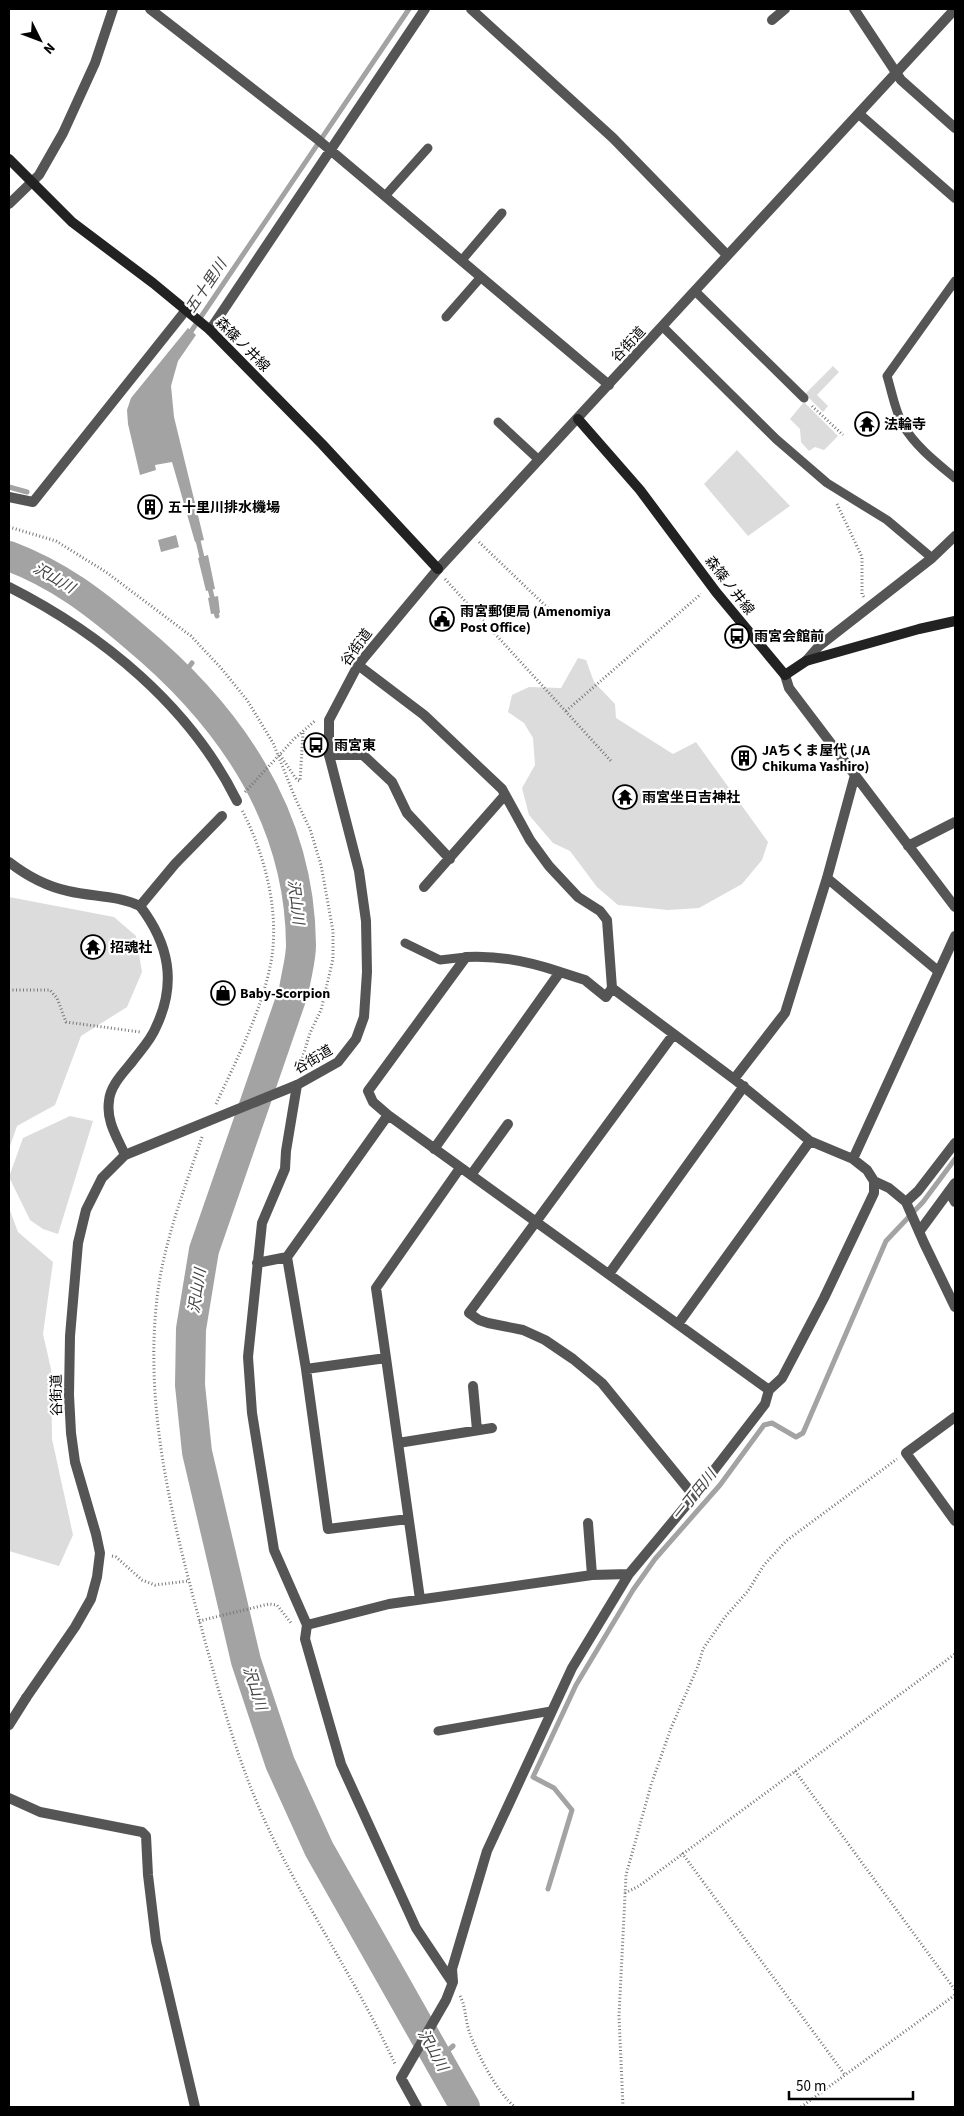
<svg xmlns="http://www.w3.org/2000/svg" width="964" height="2116" font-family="'Source Sans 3','Noto Sans JP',sans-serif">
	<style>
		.green { fill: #dcdcdc }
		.water { fill: #a3a3a3 }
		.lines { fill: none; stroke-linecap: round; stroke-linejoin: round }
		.stream { stroke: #a3a3a3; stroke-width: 5 }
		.river { stroke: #a3a3a3; stroke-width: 30 }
		.path { stroke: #777; stroke-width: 3; stroke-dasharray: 1 2.5; stroke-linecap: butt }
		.service { stroke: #555; stroke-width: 9 }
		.minor { stroke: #555; stroke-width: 10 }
		.tertiary { stroke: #555; stroke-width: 10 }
		.secondary { stroke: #222; stroke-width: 10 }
		.labels { text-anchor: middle; stroke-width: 4.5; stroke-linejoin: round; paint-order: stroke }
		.street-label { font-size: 14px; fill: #000; stroke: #fff }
		.poi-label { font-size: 14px; font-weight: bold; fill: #000; stroke: #fff; text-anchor: start }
		.water-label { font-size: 15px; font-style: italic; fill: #444; stroke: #fff }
	</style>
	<rect width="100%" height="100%" fill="#fff"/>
	<!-- green -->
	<path class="green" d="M833 366 839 372 817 395 828 406 823 412 805 394Z
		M804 402 838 436 824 450 815 447 809 451 801 442 800 429 790 419Z
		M737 450 790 506 748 536 704 484Z
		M578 658 586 660 594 682 615 704 616 718 673 754 696 742 768 842 762 860 742 884 699 908 668 910 618 905 597 887 570 851 553 843 529 815 522 788 535 765 533 738 524 723 508 712 512 695 529 687 561 688Z
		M9 897 114 917 136 936 142 972 127 1007 81 1036 55 1105 17 1126 9 1149Z
		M70 1116 93 1121 58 1234 43 1229 30 1220 9 1177 23 1138Z
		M9 1208 18 1232 53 1262 43 1334 51 1369 52 1439 73 1535 59 1566 9 1551Z"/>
	<!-- water -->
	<path class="water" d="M188 328 196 335 178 361 171 386 174 417 204 540 195 542 172 462 155 465 156 470 140 475 128 424 127 410 131 398Z
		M176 535 179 547 161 552 158 540Z
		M208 555 215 589 206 591 198 558Z
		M218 596 220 613 211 614 208 598Z"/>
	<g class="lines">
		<!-- stream -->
		<path class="stream" d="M188 336 409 9
			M9 487 27 492
			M197 536 203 562
			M209 585 217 616
			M181 677 192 663
			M548 1889 572 1810 554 1788 533 1777 576 1685 633 1590 655 1559 720 1485 764 1425 772 1423 796 1437 803 1433 886 1241 923 1202 955 1159
			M437 2060 453 2046"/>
		<!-- river -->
		<path class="river" d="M9 556C59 575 94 602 135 637 230 716 300 817 301 945 301 960 296 975 294 990L204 1250 191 1329 190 1385 197 1452 246 1661 280 1763 319 1849 465 2107"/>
		<!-- path -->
		<path class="path" d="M812 406 843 435
			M837 504 862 557V594L864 597
			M9 527 56 541 106 572 191 636 221 668 247 700 273 743 296 800 310 829 321 865 333 931V959L321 1010 310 1033 299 1069
			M479 542 554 614
			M445 579 611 761
			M566 711 701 594
			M280 755 297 780 300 781 303 733
			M245 792 294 739 316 720
			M9 990H50L57 998 66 1022 140 1032
			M216 1104C237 1059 262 1010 271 962 280 912 265 855 242 810
			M202 1137C183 1193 161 1249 156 1308 146 1414 172 1518 199 1619 220 1695 238 1767 273 1838 311 1915 359 1986 395 2064
			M112 1556 116 1557 142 1580 155 1585 188 1581
			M199 1621 269 1604 277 1605 291 1623
			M795 1771 955 1990
			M682 1853 845 2075
			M625 1893 639 1886 955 1654
			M460 1996C466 2007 465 2019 469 2031 476 2052 498 2094 515 2107
			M623 2107 619 2016 626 1875 651 1785 671 1728 698 1666 703 1649 725 1617 748 1591 764 1565 786 1541 897 1459
			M801 2107 955 1995"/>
		<!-- service -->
		<path class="service" d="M385 196 428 148
			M462 260 502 213
			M955 281 887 376C892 392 895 411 903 425 915 446 937 463 955 478
			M695 291 804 398
			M446 317 481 277
			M663 327 776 439 827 483 887 520 932 558
			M498 422 539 460
			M405 943 440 960 466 957
			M438 1731 551 1711"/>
		<!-- minor -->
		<path class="minor" d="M150 9 316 138 609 385
			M471 9 613 138 727 255
			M854 9 901 80 955 128
			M772 20 785 9
			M859 114 955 198
			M9 204 39 175 63 133 95 63 113 9
			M210 330 425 9
			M9 497 33 502 186 310
			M9 587C102 634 190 706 237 801
			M806 661 819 646 932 558 955 536
			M358 665 424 715 502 789 530 840 549 866 578 897 600 911 607 920 612 988 606 997 585 980 560 972
			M785 675 789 688 955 907
			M329 755H363L392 782 407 813 450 859
			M908 846 955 822
			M9 862C27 876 45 886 68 891 93 897 117 895 140 906
			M827 878 938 971
			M424 887 505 795
			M612 988 734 1079 810 1141 853 1159 867 1170 874 1181 889 1188 906 1202 924 1243 955 1307
			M673 1035 469 1313 479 1320 488 1323 523 1330 545 1340 573 1359 602 1383 694 1496
			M734 1079 785 1013 827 878 855 775
			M297 1085 286 1151 285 1169 262 1223 248 1357 252 1413 274 1550 307 1625 305 1639 341 1764 416 1928 452 1982
			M388 1115 373 1102 368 1091 466 957C499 955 528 961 560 972L434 1149
			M853 1159 955 936
			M471 1175 508 1124
			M949 1191 955 1202
			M906 1202 918 1191 955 1143
			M919 1232 955 1183
			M287 1257 306 1369
			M257 1263 287 1257 388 1115 769 1390
			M609 1274 744 1086
			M678 1324 810 1141
			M386 1358 376 1288 460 1168
			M473 1386 477 1430
			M955 1417 906 1453 955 1521
			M398 1443 492 1428
			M408 1519 328 1529 306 1369 386 1358 420 1599
			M588 1523 592 1575
			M307 1625 389 1604 592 1575 629 1574
			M9 1725 26 1698
			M9 1798 40 1812 142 1832 146 1836 148 1875 156 1941 195 2107
			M417 2107 401 2078 446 2000 453 1982 452 1969 487 1851 572 1668 629 1574 694 1496 765 1404 769 1390 782 1378 824 1298 874 1193V1181"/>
		<!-- tertiary -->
		<path class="tertiary" d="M125 1155C117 1137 106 1121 109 1101 110 1086 123 1073 132 1062 140 1051 151 1040 156 1027 177 983 169 944 140 906L175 864 222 816
			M26 1698 75 1627 91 1599 97 1577 100 1553 96 1534 75 1462 71 1433 69 1395 70 1336 78 1243 86 1210 102 1178 125 1155 297 1085 338 1062 356 1039 364 1017 367 972 366 921 359 871 329 755V720L358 665 438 569 955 9"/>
		<!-- secondary -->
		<path class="secondary" d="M9 159 72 222 153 283 210 330 322 444 438 569
			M578 419 640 490 716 592 785 675 806 661 919 629 955 621"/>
	</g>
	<!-- icons -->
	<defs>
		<g id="temple-ring" transform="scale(1.25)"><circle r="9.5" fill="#fff" stroke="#000" stroke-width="1.5"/><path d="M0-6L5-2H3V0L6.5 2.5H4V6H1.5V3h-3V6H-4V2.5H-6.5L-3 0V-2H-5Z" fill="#000"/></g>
		<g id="building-ring" transform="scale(1.25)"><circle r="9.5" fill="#fff" stroke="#000" stroke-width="1.5"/><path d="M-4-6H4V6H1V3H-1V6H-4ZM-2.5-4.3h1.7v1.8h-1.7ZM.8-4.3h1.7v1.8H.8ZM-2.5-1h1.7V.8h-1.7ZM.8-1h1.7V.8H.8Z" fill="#000"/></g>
		<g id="civic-ring" transform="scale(1.25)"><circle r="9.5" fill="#fff" stroke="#000" stroke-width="1.5"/><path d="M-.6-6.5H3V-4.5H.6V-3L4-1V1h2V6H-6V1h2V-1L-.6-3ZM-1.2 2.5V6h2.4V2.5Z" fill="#000"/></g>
		<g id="bus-ring" transform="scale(1.25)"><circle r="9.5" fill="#fff" stroke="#000" stroke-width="1.5"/><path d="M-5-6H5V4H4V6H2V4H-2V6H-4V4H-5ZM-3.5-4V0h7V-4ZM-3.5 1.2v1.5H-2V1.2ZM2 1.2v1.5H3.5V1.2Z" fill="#000"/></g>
		<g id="shop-ring" transform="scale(1.25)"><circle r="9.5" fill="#fff" stroke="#000" stroke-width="1.5"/><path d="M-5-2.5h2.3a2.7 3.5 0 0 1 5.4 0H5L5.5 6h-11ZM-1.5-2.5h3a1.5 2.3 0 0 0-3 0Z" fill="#000"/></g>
	</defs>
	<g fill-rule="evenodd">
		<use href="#temple-ring" x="867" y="424"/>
		<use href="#building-ring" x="150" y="507"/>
		<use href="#civic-ring" x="442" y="619"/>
		<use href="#bus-ring" x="737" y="636"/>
		<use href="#bus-ring" x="316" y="745"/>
		<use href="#building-ring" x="744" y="758"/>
		<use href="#temple-ring" x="625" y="797"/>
		<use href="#temple-ring" x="93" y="947"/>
		<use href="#shop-ring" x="223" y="993"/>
	</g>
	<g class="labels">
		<!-- street labels -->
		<g class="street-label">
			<text transform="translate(243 344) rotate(45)" y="5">森篠ノ井線</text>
			<text transform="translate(628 344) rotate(-47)" y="5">谷街道</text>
			<text transform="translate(730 585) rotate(52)" y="5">森篠ノ井線</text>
			<text transform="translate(356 647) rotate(-54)" y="5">谷街道</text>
			<text transform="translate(313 1059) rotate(-31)" y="5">谷街道</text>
			<text transform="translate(56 1395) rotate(-91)" y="5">谷街道</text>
		</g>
		<!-- poi labels -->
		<g class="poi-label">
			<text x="884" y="429">法輪寺</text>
			<text x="168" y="512">五十里川排水機場</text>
			<text x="460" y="616">雨宮郵便局 (Amenomiya<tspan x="460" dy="16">Post Office)</tspan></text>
			<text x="754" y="641">雨宮会館前</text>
			<text x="334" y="750">雨宮東</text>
			<text x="762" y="755">JAちくま屋代 (JA<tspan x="762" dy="16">Chikuma Yashiro)</tspan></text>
			<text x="642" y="802">雨宮坐日吉神社</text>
			<text x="110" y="952">招魂社</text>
			<text x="240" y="998">Baby-Scorpion</text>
		</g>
		<!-- water labels -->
		<g class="water-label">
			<text transform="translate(206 286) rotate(-56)" y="5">五十里川</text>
			<text transform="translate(54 578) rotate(30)" y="5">沢山川</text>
			<text transform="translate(296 902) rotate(83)" y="5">沢山川</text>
			<text transform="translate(197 1291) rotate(-81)" y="5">沢山川</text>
			<text transform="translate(694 1495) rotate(-51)" y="5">一丁田川</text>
			<text transform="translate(255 1688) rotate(72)" y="5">沢山川</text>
			<text transform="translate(433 2050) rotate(61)" y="5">沢山川</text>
		</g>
	</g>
	<!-- border -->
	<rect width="964" height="2116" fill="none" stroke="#000000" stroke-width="20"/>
	<!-- north arrow -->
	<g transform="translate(40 40) rotate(132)" stroke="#ffffff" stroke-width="4" paint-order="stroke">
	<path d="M0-4L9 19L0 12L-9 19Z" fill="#000000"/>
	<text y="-8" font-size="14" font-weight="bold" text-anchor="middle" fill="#000000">N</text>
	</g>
	<!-- scale -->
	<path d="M789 2091v8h124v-8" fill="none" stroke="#000000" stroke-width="2.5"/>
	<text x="796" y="2091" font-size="15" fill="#000000" stroke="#ffffff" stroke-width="4" paint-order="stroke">50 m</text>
</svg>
